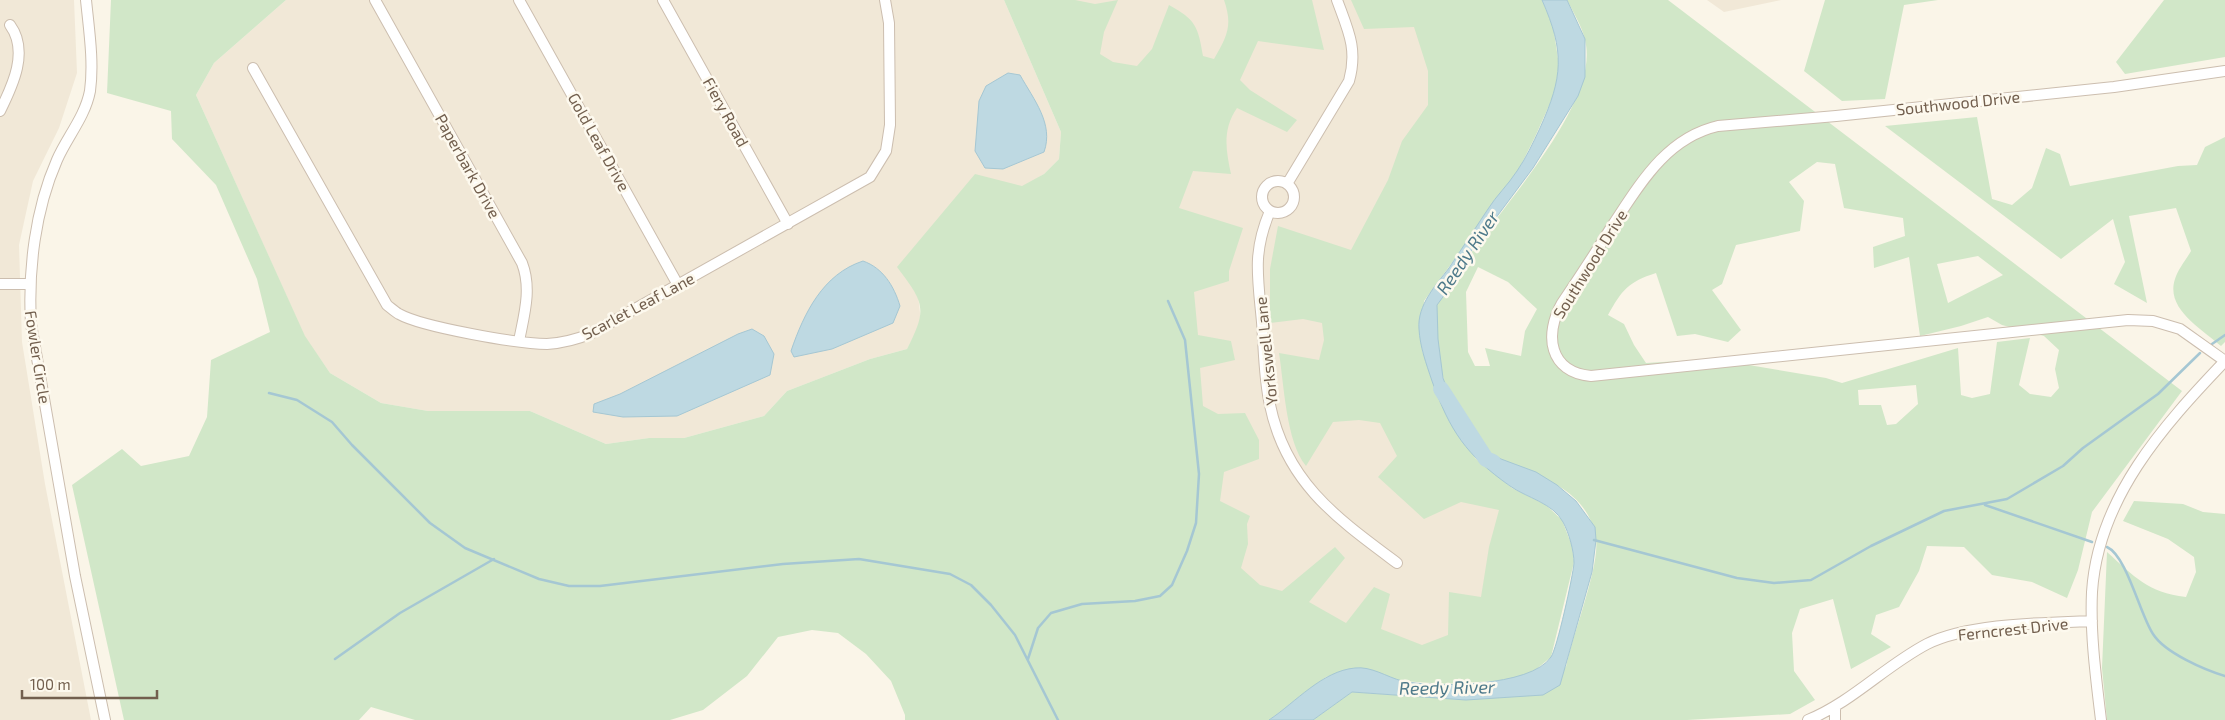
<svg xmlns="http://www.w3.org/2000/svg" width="2225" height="720" font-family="'Exo 2',sans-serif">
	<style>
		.residential { fill: #f1e8d7 }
		.green { fill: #d1e7c8; fill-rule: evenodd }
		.water { fill: #bed9e2; stroke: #a5c7d3 }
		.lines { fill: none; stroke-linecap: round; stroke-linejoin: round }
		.stream { stroke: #a5c7d3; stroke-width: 2.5 }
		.river { stroke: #bed9e2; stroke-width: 16 }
		.minor-casing { stroke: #ccbeaf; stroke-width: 12 }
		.minor { stroke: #fff; stroke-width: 10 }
		.labels { text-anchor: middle; stroke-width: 5; stroke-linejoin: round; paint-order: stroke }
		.street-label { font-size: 16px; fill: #725f4e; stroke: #fdf9ee }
		.water-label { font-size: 18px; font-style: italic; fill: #4d798a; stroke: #fdf9ee }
	</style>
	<rect width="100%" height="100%" fill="#faf5e8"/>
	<!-- residential -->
	<path class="residential" d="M0 0H74L77 73 59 128 33 181 19 245 22 342 45 484 91 720H0Z
		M286 0H1004L1061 132 1059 159 1044 174 898 266 918 295 921 322 907 349 870 359 787 391 764 416 684 438H649L606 444 530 411H428L381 403 330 373 305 337 196 95 214 63Z
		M1035 0H1463L1377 286 1518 511 1501 612 1431 654 1276 633 1193 503Z
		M1707 0H1781L1724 12Z"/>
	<!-- green -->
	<path class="green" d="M111 0H286L214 63 196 95 305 336 330 373 381 403 428 411H530L606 444 649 438H684L764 416 787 391 870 359 907 349C928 308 924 303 897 267L975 174 1022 186 1044 174 1059 159 1061 132 1004 0H1075L1095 4 1118 0 1104 32 1100 54 1113 62 1137 66 1152 49 1169 5C1196 20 1198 26 1203 56L1214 59C1227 36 1233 26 1224 0H1312L1324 50 1258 41 1240 80 1250 90 1297 120 1287 132 1237 108C1222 130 1226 150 1231 174L1193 171 1179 208 1243 228 1229 271V281L1194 292 1198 335 1231 341 1235 360 1200 368 1203 406 1218 414 1245 413 1259 440V459L1224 472 1220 501 1250 516 1247 524 1248 544 1241 568 1260 585 1282 591 1335 547 1345 558 1309 602 1346 623 1374 587 1390 594 1381 629 1422 645 1448 635 1449 592 1481 597 1489 547 1499 510 1461 502 1424 519 1378 477 1397 456 1380 423 1359 420 1333 422 1306 466C1286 442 1284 384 1279 353L1319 360 1324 340 1322 323 1303 319 1270 323V269L1278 226 1351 250 1388 180 1402 141 1428 105V71L1414 27 1364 29 1351 0H1542L1553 26 1559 65 1556 90 1535 137 1518 171 1488 209 1476 230 1424 301 1422 351 1475 458 1512 488 1546 505 1562 520 1572 546 1574 562 1551 657 1533 672 1511 680 1446 684 1402 681 1356 668 1326 677 1269 720H905V715L891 681 866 654 838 633 812 630 778 637 747 676 703 710 670 720H415L371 707 359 720H124L72 485 122 449 141 466 189 456 207 417 211 360 270 332 257 279 216 185 172 139 171 111 107 93Z
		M1567 0H1668L2182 391 2092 512 2078 570 2067 598 2032 582 1992 575 1964 547 1927 546 1919 571 1899 607 1876 615 1871 634 1891 647 1851 669 1833 599 1800 609 1792 633 1794 671 1815 700 1790 714 1687 720H1313L1352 692 1466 700 1566 667C1572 636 1600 566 1596 539 1585 470 1501 476 1465 433 1453 419 1444 384 1441 366 1439 347 1434 325 1437 306 1438 299 1454 281 1458 273 1491 216 1602 106 1585 40 1582 26 1573 12 1567 0ZM1817 162 1835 164 1844 208 1903 218 1905 236 1873 247 1874 268 1909 257 1920 336 1961 326 1988 317 2002 325 2044 336 2059 350 2055 369 2059 388 2051 397 2030 394 2019 385 2030 338 1997 342 1990 394 1972 398 1961 395 1958 348 1842 383 1826 378 1713 359 1646 363 1634 345 1624 324 1608 315C1622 290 1628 282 1656 273L1677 336 1695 334 1728 342 1741 330 1712 290 1722 284 1736 245 1800 231 1804 201 1789 182ZM1978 256 2003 275 1948 303 1937 264ZM1478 267 1508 282 1537 309 1525 331 1521 356 1485 348 1490 366H1475L1468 352 1466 292ZM1916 385 1918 404 1896 424 1887 425 1881 405H1859L1858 390Z
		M1825 0H1938L1904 5 1885 99 1842 101 1804 71Z
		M2164 0H2225V57L2125 74 2116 62Z
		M1977 117 1992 199 2012 205 2032 188 2046 148 2060 154 2070 186 2178 166 2197 165 2205 147 2225 137V342L2221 346C2202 329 2165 309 2175 279 2178 269 2186 260 2191 251L2176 208 2129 216 2147 303 2114 284 2125 262 2113 219 2061 259 1885 126Z
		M2134 501 2183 504 2203 512 2225 514V720H2107L2102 668 2107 552C2135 577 2147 592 2186 597L2196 572 2194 557 2168 539 2123 521Z"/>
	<!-- water -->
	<path class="water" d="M1542 0H1567L1585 39V77L1578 96 1533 168 1469 254 1451 286 1437 305 1438 339 1443 378 1463 432 1479 447 1501 459 1536 472 1557 485 1576 501 1595 527 1596 540 1592 572 1560 685 1543 695 1466 700 1352 692 1313 720H1269C1296 702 1322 671 1355 668 1371 666 1387 677 1402 681 1434 688 1531 687 1551 657 1557 649 1573 576 1574 563 1574 551 1569 533 1563 522 1553 503 1527 498 1510 486 1466 455 1450 431 1432 381 1426 363 1420 347 1419 329 1417 305 1436 285 1449 268 1462 248 1475 229 1488 209 1496 196 1508 185 1517 171 1526 158 1533 143 1540 128 1563 77 1565 52 1542 0Z
		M1008 73 1020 75C1034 100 1054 124 1044 152L1003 169 985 168 975 151 979 101 986 86Z
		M863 261C883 268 894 286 900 306L893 323 832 349 794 357 791 351C804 313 823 274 863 261Z
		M752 329 764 336 774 354 770 375 677 416 623 417 593 412 594 404 620 394 738 334Z"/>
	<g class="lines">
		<!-- stream -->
		<path class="stream" d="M2212 344 2225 335
			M269 393 297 400 332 422 352 445 430 523 465 548 539 579 569 586H600L783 564 859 559 950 574 971 585 991 605 1015 635 1058 720
			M1985 505 2092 542
			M1594 540 1737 578 1774 583 1811 580 1871 546 1944 511 2007 499 2063 466 2083 448 2158 394 2200 353
			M2107 547C2127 556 2140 615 2153 634 2165 653 2205 670 2225 676
			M335 659 400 613 494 559
			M1028 659 1038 628 1051 613 1082 604 1135 601 1160 596 1172 585 1187 551 1196 523 1199 474 1185 340 1168 301"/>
		<!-- river -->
		<path class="river" d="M1441 389 1486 459 1493 462"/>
		<!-- minor casing -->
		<g class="minor-casing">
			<path id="minor" d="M86 0C89 30 94 62 90 91 85 117 67 137 57 160 35 210 28 270 31 324L75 576 105 720
				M375 0 522 263C532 289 524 315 519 341
				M519 0 678 285
				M663 0 788 224
				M253 68 387 305C391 308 395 312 399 314 422 327 519 344 547 344 562 343 578 339 592 333L870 177 886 151 890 125 889 23 885 0
				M2225 71 2114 87 1836 116 1718 126C1666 138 1640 184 1612 226 1596 252 1579 278 1562 303 1544 335 1549 372 1591 376L2128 320 2153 321 2180 329 2225 361
				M0 111C13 85 29 51 10 25
				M1262 197a16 16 0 1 1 32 0a16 16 0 1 1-32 0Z
				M1287 184 1349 81C1358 49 1348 30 1337 0
				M1270 211C1252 253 1258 278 1262 322 1264 350 1264 379 1270 405 1286 483 1338 519 1397 563
				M0 284H30
				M1835 707V720
				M1808 720C1852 702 1885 666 1927 644 1969 623 2045 623 2092 621
				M2101 720C2096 678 2090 634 2092 592 2098 498 2163 426 2225 361"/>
		</g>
		<!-- minor -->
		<use href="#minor" class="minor"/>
	</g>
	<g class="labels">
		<!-- street labels -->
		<g class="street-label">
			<text transform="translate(1958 103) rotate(-6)" y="6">Southwood Drive</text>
			<text transform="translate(726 112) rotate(61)" y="6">Fiery Road</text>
			<text transform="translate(599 142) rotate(61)" y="6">Gold Leaf Drive</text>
			<text transform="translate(468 166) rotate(61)" y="6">Paperbark Drive</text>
			<text transform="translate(1590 264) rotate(-58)" y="6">Southwood Drive</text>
			<text transform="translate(638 306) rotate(-28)" y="6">Scarlet Leaf Lane</text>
			<text transform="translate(1266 351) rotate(-96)" y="6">Yorkswell Lane</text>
			<text transform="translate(38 357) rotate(81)" y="6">Fowler Circle</text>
			<text transform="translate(2013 629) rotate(-6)" y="6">Ferncrest Drive</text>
		</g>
		<!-- water labels -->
		<g class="water-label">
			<text transform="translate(1468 253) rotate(-56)" y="6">Reedy River</text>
			<text transform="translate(1447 688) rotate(-1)" y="6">Reedy River</text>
		</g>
	</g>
	<!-- scale -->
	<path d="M22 690v8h135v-8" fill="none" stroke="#725f4e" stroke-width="2.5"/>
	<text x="30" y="690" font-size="15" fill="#725f4e" stroke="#fdf9ee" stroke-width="4" paint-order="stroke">100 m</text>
</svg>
